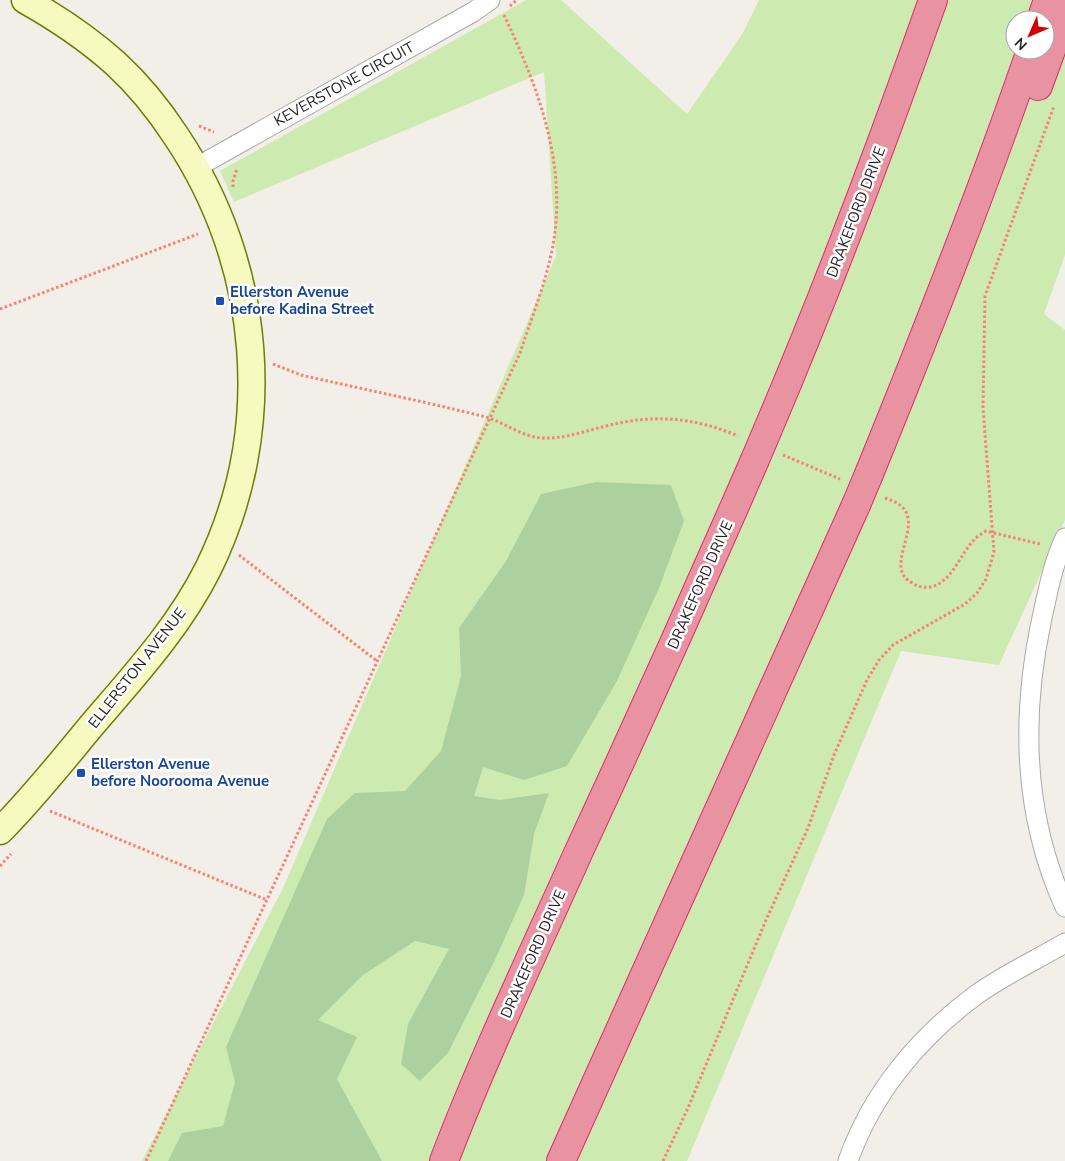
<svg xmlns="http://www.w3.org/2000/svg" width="1065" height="1161" font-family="'Nunito Sans',sans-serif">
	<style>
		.grass { fill: #cdebb0; fill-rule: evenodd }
		.forest { fill: #add19e }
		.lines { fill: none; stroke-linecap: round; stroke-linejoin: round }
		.street-casing { stroke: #a9a9a9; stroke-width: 21 }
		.secondary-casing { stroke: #707d05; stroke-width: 29 }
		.highway-casing { stroke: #dc2a67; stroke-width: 30 }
		.path { stroke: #fa8072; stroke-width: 3; stroke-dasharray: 2.5 2.5; stroke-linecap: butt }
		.street { stroke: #fff; stroke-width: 19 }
		.secondary { stroke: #f7fabf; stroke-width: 26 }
		.highway { stroke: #e892a2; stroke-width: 28 }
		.highway-bridge-casing { stroke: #dc2a67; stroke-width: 30; stroke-linecap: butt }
		.highway-bridge { stroke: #e892a2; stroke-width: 28 }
		.transit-dot { fill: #1a4fb4; stroke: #fff; stroke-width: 2 }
		.labels { text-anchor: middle; stroke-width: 5; stroke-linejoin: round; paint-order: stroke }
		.street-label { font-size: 15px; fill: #222; stroke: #fff }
		.transit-label { font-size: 15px; font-weight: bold; fill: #164399; stroke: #fff; text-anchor: start }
	</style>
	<rect width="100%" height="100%" fill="#f2efe9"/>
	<!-- grass -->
	<path class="grass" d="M526 0H561L687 114 743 33 759 0H1065V255L1044 314 1065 330V520L999 665 901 651 687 1161H142L283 888 556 256 544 72 234 202 220 171ZM1015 20H1045V50H1015Z"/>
	<!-- forest -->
	<path class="forest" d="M596 482 671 485 684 521 659 588 617 681 567 766 524 780 483 767 474 796 500 800 549 793 534 834 524 895 495 960 448 1053 420 1081 401 1064 408 1024 449 949 415 941 363 975 318 1020 357 1037 337 1079 382 1161H168L182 1133 223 1126 235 1082 226 1047 327 819 355 793 405 791 441 751 461 676 459 628 506 561 541 494Z"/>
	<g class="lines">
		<!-- street casing -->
		<g class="street-casing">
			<path id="street" d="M197 167 473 12 490 0
				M1065 538C1053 563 1048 591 1042 618 1021 715 1023 815 1065 907
				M848 1161C872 1093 919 1037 976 995 1004 975 1036 960 1065 943"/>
		</g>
		<!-- secondary casing -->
		<g class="secondary-casing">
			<path id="secondary" d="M0 831C33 798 62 761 92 725 134 676 179 627 208 569 277 429 262 264 176 136 159 110 138 84 115 63 87 38 57 18 25 0"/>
		</g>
		<!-- highway casing -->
		<g class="highway-casing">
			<path id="highway" d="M1041 20 1048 0
				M1038 86 1065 12
				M768 429C828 288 882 145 933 0
				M869 474C926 334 982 193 1031 50
				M444 1161C484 1056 533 954 579 851 639 722 697 593 754 462
				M561 1161 856 505"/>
		</g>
		<!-- path -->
		<path class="path" d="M510 6 517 0
			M199 126 214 132
			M233 187V181L237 169
			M0 309 198 234
			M273 364 301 375C362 389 422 401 482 416 503 421 521 437 543 438 564 439 585 431 606 426 652 414 694 417 738 436
			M783 455 840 479
			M885 498C893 501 902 504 906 512 917 535 885 568 912 583 918 587 924 588 930 587 952 583 960 554 974 540 977 536 982 534 986 531L1040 544
			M239 555 377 661
			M50 811 267 900
			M0 866 11 854
			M146 1161 520 353C532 316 548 278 554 239 566 160 537 85 504 15
			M663 1161 688 1108 766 920 808 828 834 755 867 680 879 660 893 645 965 604 977 593 986 579 994 552 983 408 985 296 1054 106"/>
		<!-- street -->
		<use href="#street" class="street"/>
		<!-- secondary -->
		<use href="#secondary" class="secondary"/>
		<!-- highway -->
		<use href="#highway" class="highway"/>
		<!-- highway-bridge casing -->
		<g class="highway-bridge-casing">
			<path id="highway-bridge" d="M754 462 768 429
				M856 505 869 474"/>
		</g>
		<!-- highway-bridge -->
		<use href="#highway-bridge" class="highway-bridge"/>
	</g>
	<!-- markers -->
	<g class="transit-dot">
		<rect x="215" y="296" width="10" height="10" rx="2.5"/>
		<rect x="76" y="768" width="10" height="10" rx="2.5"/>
	</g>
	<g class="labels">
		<!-- street labels -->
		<g class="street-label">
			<text transform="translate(344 84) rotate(-29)" y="5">KEVERSTONE CIRCUIT</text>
			<text transform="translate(856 212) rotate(-69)" y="5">DRAKEFORD DRIVE</text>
			<text transform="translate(700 585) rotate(-66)" y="5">DRAKEFORD DRIVE</text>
			<text transform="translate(137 668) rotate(-52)" y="5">ELLERSTON AVENUE</text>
			<text transform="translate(533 954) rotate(-66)" y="5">DRAKEFORD DRIVE</text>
		</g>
		<!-- transit labels -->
		<g class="transit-label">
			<text x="230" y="297">Ellerston Avenue<tspan x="230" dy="17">before Kadina Street</tspan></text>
			<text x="91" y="769">Ellerston Avenue<tspan x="91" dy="17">before Noorooma Avenue</tspan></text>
		</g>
	</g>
	<!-- north arrow -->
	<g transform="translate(1030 35) rotate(225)"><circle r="24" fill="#ffffff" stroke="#a7a7a7"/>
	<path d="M0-4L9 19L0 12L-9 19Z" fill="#d40000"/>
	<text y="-8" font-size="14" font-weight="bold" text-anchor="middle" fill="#222222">N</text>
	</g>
</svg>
